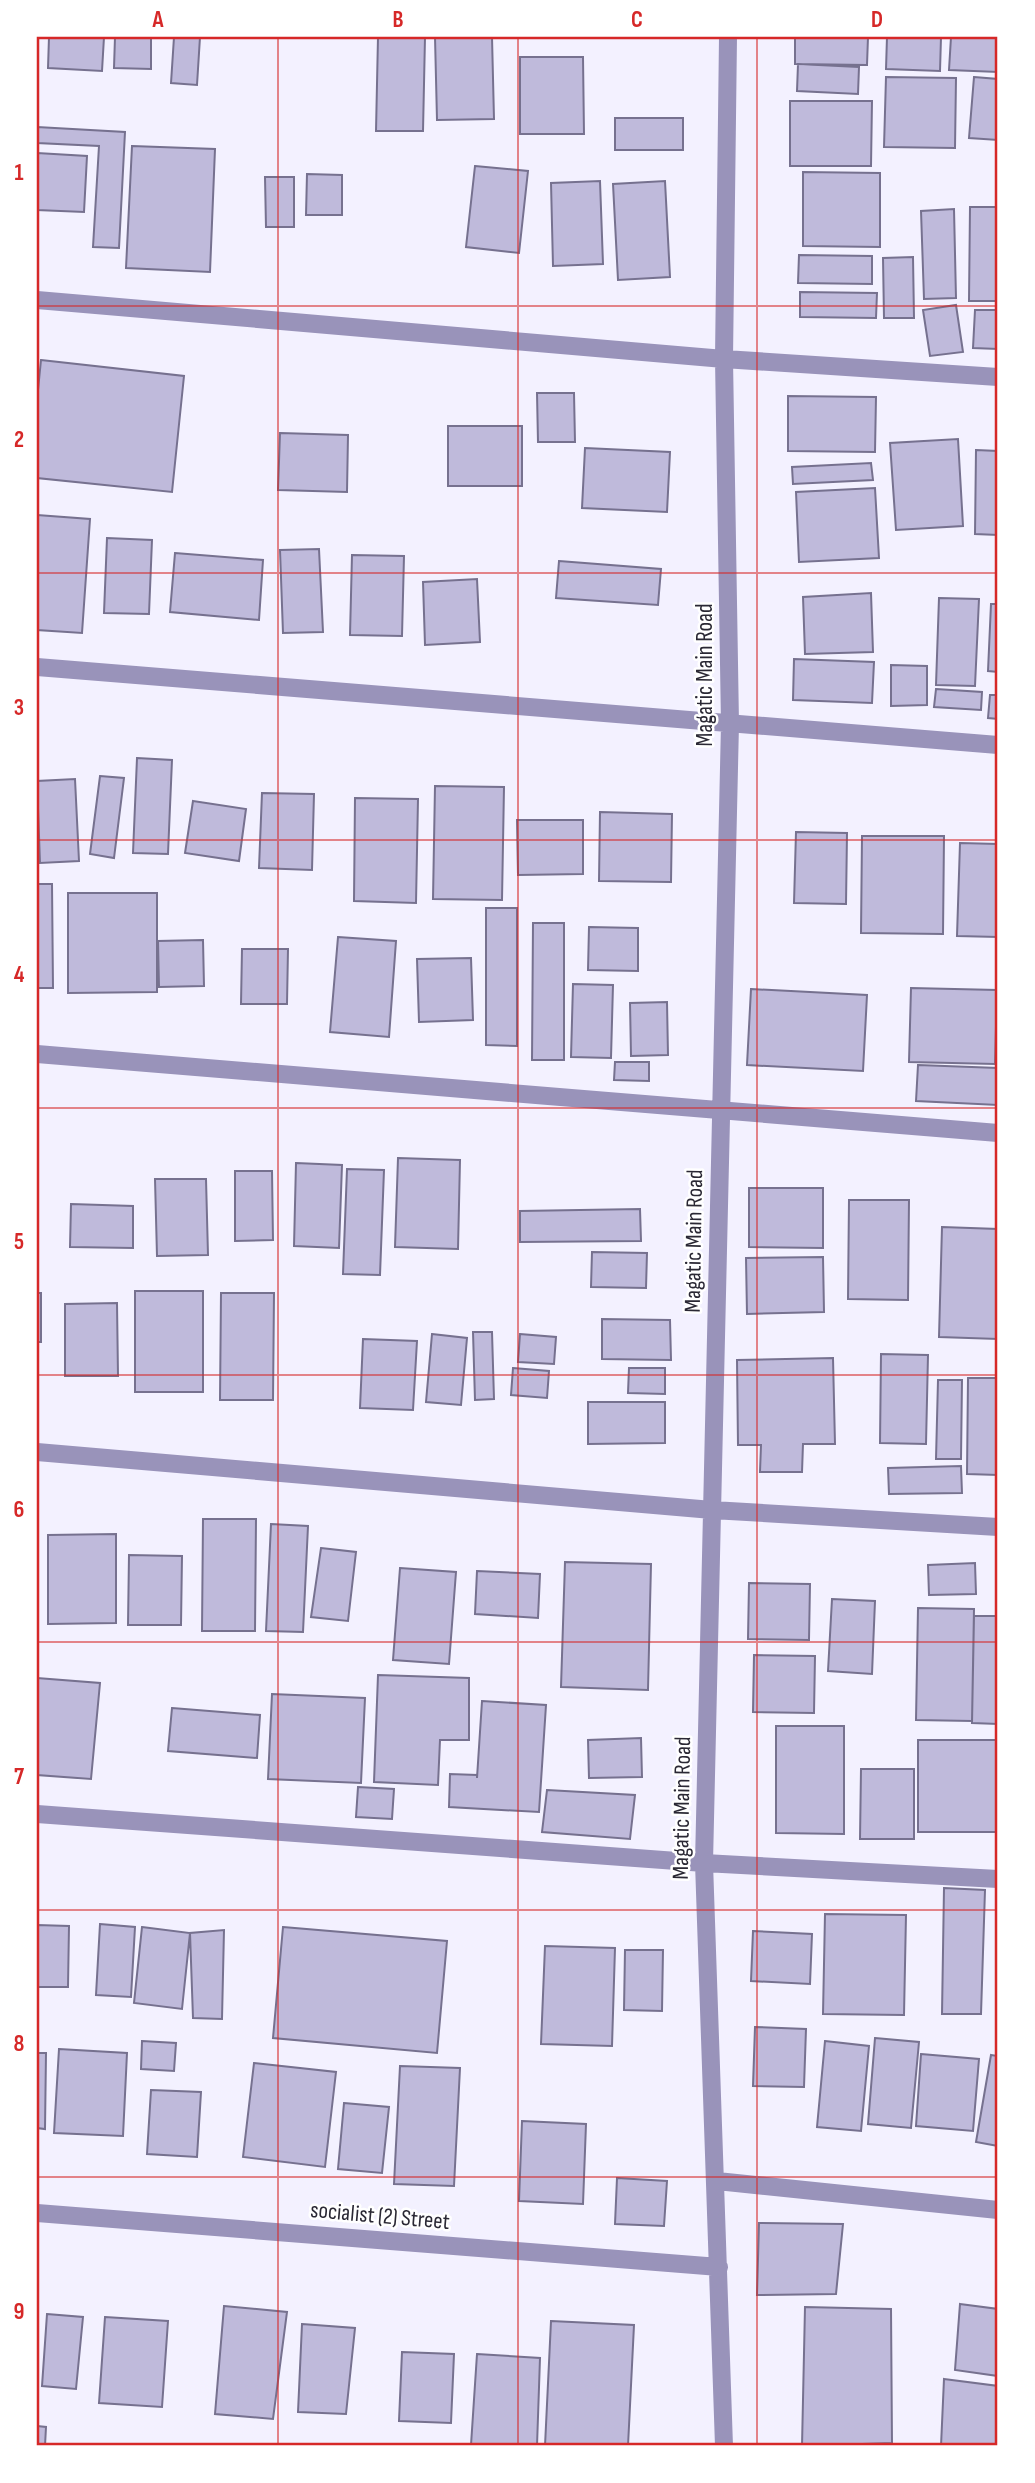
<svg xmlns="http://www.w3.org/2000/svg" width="1035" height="2483" font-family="'Sofia Sans Condensed',sans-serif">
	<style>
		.building { fill: #bfbadb; stroke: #76718f; stroke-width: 2 }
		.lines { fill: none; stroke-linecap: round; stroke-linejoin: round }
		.street { stroke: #9993ba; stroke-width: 18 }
		.grid { fill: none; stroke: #d62828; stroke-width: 2; stroke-opacity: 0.55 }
		.labels { text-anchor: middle; stroke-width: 5; stroke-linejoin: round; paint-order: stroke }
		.street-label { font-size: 23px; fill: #2a2834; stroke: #fff }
		.neatline { fill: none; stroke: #d62828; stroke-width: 2.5 }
		.grid-label { font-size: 23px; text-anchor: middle; font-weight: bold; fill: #d62828 }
	</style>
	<rect width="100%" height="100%" fill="#f3f1ff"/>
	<!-- building -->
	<path class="building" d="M49 37H104L102 71 48 68Z
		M115 37H151V69L114 68Z
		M174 37H200L197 85 171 83Z
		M378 37H425L423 131H376Z
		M435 37H492L494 119 437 120Z
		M795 37H868L867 65 795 64Z
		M887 37H941L940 71 886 69Z
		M951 37H998V72L949 70Z
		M520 57H583L584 134H520Z
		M798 64 859 67 858 94 797 91Z
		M886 77 956 78 955 148 884 147Z
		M974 77 998 79V140L969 138Z
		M790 101H872L871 166H790Z
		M615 118H683V150H615Z
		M37 127 125 132 119 248 93 247 99 146 37 143Z
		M132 146 215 149 210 272 126 268Z
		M37 153 87 156 84 212 37 210Z
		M475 166 528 171 519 253 466 247Z
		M803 172 880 173V247L803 246Z
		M307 174 342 175V215H306Z
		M265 177H294V227H266Z
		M600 181 603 264 553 266 551 183Z
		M665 181 670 277 618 280 613 184Z
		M970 207H998V301H969Z
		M954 209 956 298 924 299 921 211Z
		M799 255 872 256V284L798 283Z
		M913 257 914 318H884L883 258Z
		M800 292 877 293 876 318 800 317Z
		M956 305 963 352 930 356 923 310Z
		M975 310H998V349L973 348Z
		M41 360 184 376 172 492 37 478V400Z
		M537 393H574L575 442H538Z
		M788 396 876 397 875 452 788 451Z
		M448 426H522V486H448Z
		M280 433 348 435 347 492 278 490Z
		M958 439 963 526 896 530 890 443Z
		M585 448 670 452 667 512 582 508Z
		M976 450 998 451V535L975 534Z
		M871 463 873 480 793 484 792 467Z
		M875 488 879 558 799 562 796 492Z
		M37 515 90 519 82 633 37 630Z
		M107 538 152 540 149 614 104 613Z
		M319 549 323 632 283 633 280 550Z
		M175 553 263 560 259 620 170 612Z
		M352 555 404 556 402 636 350 635Z
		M559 561 661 569 658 605 556 598Z
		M477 579 480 642 425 645 423 582Z
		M871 593 873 652 805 654 803 597Z
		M939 598 979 599 975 686 936 685Z
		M991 604H998V672L988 671Z
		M794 659 874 662 872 703 793 700Z
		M891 665 927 666V705L891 706Z
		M936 689 982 692 981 710 934 707Z
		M990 695H998V719L988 718Z
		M137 758 172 760 168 854 133 853Z
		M100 776 124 778 114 858 90 854Z
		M75 779 79 861 40 863 37 781Z
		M435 786 504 787 502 900 433 899Z
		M262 793 314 794 312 870 259 868Z
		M355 798 418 799 416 903 354 901Z
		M193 801 246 809 239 861 185 853Z
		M600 812 672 814 671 882 599 881Z
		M517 820H583V874L518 875Z
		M796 832 847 833 846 904 794 903Z
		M862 836H944L943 934 861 933Z
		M960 843 998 844V937L957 936Z
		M37 884H52L53 988H37Z
		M68 893H157V992L68 993Z
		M486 908H517V1046L486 1045Z
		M533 923H564V1060H532Z
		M589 927 638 928V971L588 970Z
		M338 937 396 941 389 1037 330 1032Z
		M203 940 204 986 159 987 158 941Z
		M242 949H288L287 1004H241Z
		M471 958 473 1020 419 1022 417 959Z
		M573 984 613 985 611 1058 571 1057Z
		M911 988 997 990 995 1064 909 1062Z
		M751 989 867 995 863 1071 747 1065Z
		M667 1002 668 1055 631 1056 630 1003Z
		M615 1062H649V1081L614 1080Z
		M918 1065 998 1068V1105L916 1101Z
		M398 1158 460 1160 458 1249 395 1247Z
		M296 1163 342 1165 339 1248 294 1246Z
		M347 1169 384 1170 380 1275 343 1274Z
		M235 1171H272L273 1240 235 1241Z
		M155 1179H206L208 1255 157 1256Z
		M749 1188H823V1248L749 1247Z
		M849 1200H909L908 1300 848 1299Z
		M71 1204 133 1206V1248L70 1247Z
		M640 1209 641 1241 520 1242V1211Z
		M942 1227 998 1229V1339L939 1337Z
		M592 1252 647 1253 646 1288 591 1287Z
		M823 1257 824 1312 747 1314 746 1258Z
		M135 1291H203V1392H135Z
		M37 1293H41V1342H37Z
		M221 1293H274L273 1400H220Z
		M117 1303 118 1376H65V1304Z
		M602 1319 670 1320 671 1360 602 1359Z
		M473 1332H492L494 1399 475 1400Z
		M432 1334 467 1338 461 1405 426 1402Z
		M520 1334 556 1337 554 1364 518 1362Z
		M363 1339 417 1341 413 1410 360 1408Z
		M881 1354 928 1355 926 1444 880 1443Z
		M833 1358 835 1444H803L802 1472H760L761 1445H738L737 1360Z
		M513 1368 549 1371 547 1398 511 1395Z
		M629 1368H665V1394L628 1393Z
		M968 1378H998V1475L967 1474Z
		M938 1380H962L961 1459H936Z
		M588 1402H665V1443L588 1444Z
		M961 1466 962 1493 889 1494 888 1468Z
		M203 1519H256L255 1631H202Z
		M271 1524 308 1526 303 1632 266 1631Z
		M116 1534V1623L48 1624V1535Z
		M321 1548 356 1552 348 1621 311 1617Z
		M129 1555 182 1556 181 1625H128Z
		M565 1562 651 1564 648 1690 561 1687Z
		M975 1563 976 1594 929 1595 928 1565Z
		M400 1568 456 1572 449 1664 393 1660Z
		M477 1571 540 1574 538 1618 475 1614Z
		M749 1583 810 1584 809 1640 748 1639Z
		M832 1599 875 1601 872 1674 828 1671Z
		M918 1608 974 1609 972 1721 916 1720Z
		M974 1616H998V1724L972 1723Z
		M754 1655 815 1656 814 1713 753 1712Z
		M378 1675 469 1678V1740H440L438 1785 374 1782Z
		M37 1678 100 1683 91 1779 37 1775Z
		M272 1694 365 1698 361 1783 268 1779Z
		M482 1701 546 1705 539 1812 449 1807 450 1774 477 1775V1778Z
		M172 1708 260 1715 257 1758 168 1751Z
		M776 1726H844V1834L776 1833Z
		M641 1738 642 1777 589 1778 588 1740Z
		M918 1740H998V1832H918Z
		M861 1769H914V1839H860Z
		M358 1787 394 1789 392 1819 356 1817Z
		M547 1790 635 1795 630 1839 542 1832Z
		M944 1888 985 1890 981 2014H942Z
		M825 1914 906 1915 904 2015 823 2014Z
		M100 1924 135 1927 131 1997 96 1995Z
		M37 1925 69 1926 68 1987H37Z
		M142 1927 190 1933 182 2009 134 2003Z
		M283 1927 447 1941 437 2053 273 2038Z
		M224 1930 222 2019 193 2018 190 1933Z
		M753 1931 812 1934 810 1984 751 1981Z
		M545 1946 615 1948 612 2046 541 2044Z
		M625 1950H663L662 2011 624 2010Z
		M755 2027 806 2029 804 2087 753 2086Z
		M875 2038 919 2042 911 2128 868 2124Z
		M142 2041 176 2043 174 2071 141 2069Z
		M825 2041 869 2046 861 2131 817 2127Z
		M59 2049 127 2053 123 2136 54 2133Z
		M37 2053H46L45 2129 37 2128Z
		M921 2054 979 2059 973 2131 916 2126Z
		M991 2055 998 2056V2146L976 2142Z
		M254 2063 336 2072 325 2167 243 2157Z
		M400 2066 460 2068 454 2186 394 2184Z
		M151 2090 201 2092 197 2157 147 2154Z
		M344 2103 389 2107 382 2173 338 2169Z
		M522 2121 586 2124 583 2204 519 2201Z
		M617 2178 667 2181 664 2226 615 2224Z
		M759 2223 843 2224 836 2294 757 2295Z
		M960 2304 998 2309V2376L955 2370Z
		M224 2306 287 2312 273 2419 215 2414Z
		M805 2307 891 2309 892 2443 802 2446Z
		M47 2314 83 2317 76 2389 42 2386Z
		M105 2317 168 2321 162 2407 99 2403Z
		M551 2321 634 2325 628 2446H545Z
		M302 2324 355 2328 346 2414 298 2412Z
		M402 2352 454 2354 451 2423 399 2421Z
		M477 2354 540 2358 537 2446 471 2445Z
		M944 2379 998 2386V2446H941Z
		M37 2426 46 2427 45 2446H37Z"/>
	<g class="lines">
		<!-- street -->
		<path class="street" d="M37 300 724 359 998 377
			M37 667 998 745
			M37 1054 998 1133
			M37 1452 712 1510 998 1527
			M37 1814 704 1863 998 1879
			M717 2181 998 2210
			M37 2213 719 2267
			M724 2446 704 1863 730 724 724 359 728 37"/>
	</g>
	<!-- grid -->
	<path class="grid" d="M278 37V2446M518 37V2446M757 37V2446M37 306H998M37 573H998M37 840H998M37 1108H998M37 1375H998M37 1642H998M37 1910H998M37 2177H998"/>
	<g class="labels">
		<!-- street labels -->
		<g class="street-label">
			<text transform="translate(704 675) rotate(-90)" y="8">Magatic Main Road</text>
			<text transform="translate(693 1241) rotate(-89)" y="8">Magatic Main Road</text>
			<text transform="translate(681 1808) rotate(-89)" y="8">Magatic Main Road</text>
			<text transform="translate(380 2215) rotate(5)" y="8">socialist (2) Street</text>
		</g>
	</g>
	<!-- border -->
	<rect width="1035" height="2483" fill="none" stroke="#ffffff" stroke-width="77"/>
	<rect x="38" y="38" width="958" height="2406" class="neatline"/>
	<g class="grid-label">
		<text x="158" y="27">A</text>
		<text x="398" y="27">B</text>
		<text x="637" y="27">C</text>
		<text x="877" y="27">D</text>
		<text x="19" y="180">1</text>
		<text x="19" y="447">2</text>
		<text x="19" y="715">3</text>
		<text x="19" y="982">4</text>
		<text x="19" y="1249">5</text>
		<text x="19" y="1517">6</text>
		<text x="19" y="1784">7</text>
		<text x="19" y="2051">8</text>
		<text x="19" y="2319">9</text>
	</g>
</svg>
